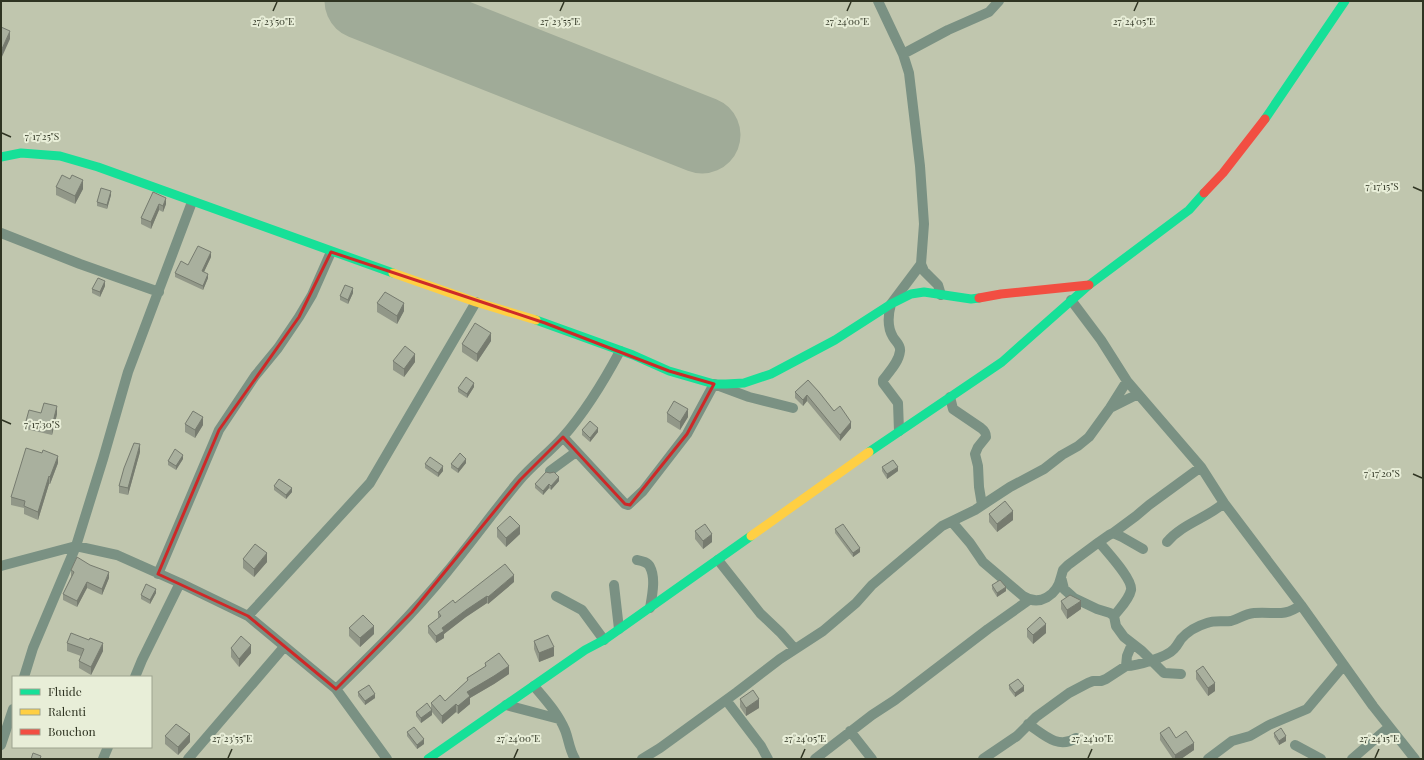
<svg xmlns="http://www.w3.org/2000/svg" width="1424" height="760" font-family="'Playfair Display',serif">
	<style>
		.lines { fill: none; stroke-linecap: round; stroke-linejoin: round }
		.runway { stroke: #a0ab98; stroke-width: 77 }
		.street { stroke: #7a9183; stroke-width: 10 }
		.fast { stroke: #16e098; stroke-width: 9 }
		.slow { stroke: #ffcf43; stroke-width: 9 }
		.jam { stroke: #f24e42; stroke-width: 9 }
		.wall { fill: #919788 }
		.shaded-wall { fill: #767b6f }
		.building { fill: #a9b09e; stroke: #767b6f }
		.marked { fill: none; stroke: #ce2928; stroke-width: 3; stroke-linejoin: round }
		.ticks { fill: none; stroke: #2f3422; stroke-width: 1.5 }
		.ticks-label { font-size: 10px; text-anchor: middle; fill: #2f3422; stroke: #e8eed8; stroke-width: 4; stroke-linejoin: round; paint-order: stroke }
	</style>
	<rect width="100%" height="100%" fill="#c0c6ae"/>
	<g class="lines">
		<!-- runway -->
		<path class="runway" d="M363 1 702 135"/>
		<!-- street -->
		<path class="street" d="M878 1 903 54 909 73 920 166 924 224 921 264 891 304C888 315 887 327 893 337 896 342 901 345 900 351 899 362 889 372 883 380V383L898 403 899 431
			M903 54 948 30 989 12 999 1
			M1 233 80 264 159 292
			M921 264 924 271 938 285 941 295
			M1071 300 1101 340 1127 381 1201 467 1224 503 1301 605 1373 706 1415 759
			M950 397 953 409 981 428C985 431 986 433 986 437L978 447 975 454 978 466 979 487 982 505
			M1112 407 1138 394
			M563 437 625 504 628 505 643 491 687 434 714 384 749 397 793 408
			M550 471 576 452
			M952 522 970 543 983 562 1023 596C1040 607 1057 595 1061 577L1064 589 1074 598 1097 609 1110 613 1114 616 1116 626 1124 637 1142 651 1164 673 1181 674
			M1113 533 1122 537 1143 549
			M1099 542C1106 551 1133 579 1131 590 1129 600 1119 609 1114 616
			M1167 542C1182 524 1207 518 1224 503
			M637 560C642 561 648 562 650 567 656 578 652 596 650 608
			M718 560 760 613 780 632 795 649
			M1 566 76 546 117 555 180 583 248 616 336 689 387 759
			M158 574 219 430 255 376 278 348 299 317 312 295 331 252
			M1061 577 1063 570 1068 565 1099 542 1109 535 1113 533 1136 516 1149 505 1201 467
			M614 585 619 629
			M556 596 582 610 604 640
			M248 616 370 483 476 302
			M1126 666C1137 666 1167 657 1174 649 1177 646 1179 642 1181 639 1188 631 1197 626 1207 623 1215 620 1223 622 1231 621 1239 619 1244 614 1254 613 1274 611 1283 618 1301 605
			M24 677 33 648 76 546 103 459 128 372 192 202
			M135 677 142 660 180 583
			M534 686C545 699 558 713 565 730 569 740 569 749 575 759
			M336 689C374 652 413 614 447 572 471 543 494 511 518 482 532 465 549 453 563 437 586 411 604 381 620 351
			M726 700 761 746 768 759
			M506 705 559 719
			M1028 724C1043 734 1058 750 1076 738
			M850 731 872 759
			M1 745 13 709
			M1295 745 1321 759
			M103 759 108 747
			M188 759 284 647
			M642 759 660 748 737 692 780 659 823 631 856 603 872 585 942 526 975 510 1010 487 1044 469 1062 455 1078 446 1089 437 1110 408 1127 381
			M815 759 872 715 895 700 988 629 1029 600
			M983 759 1017 736 1036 717 1069 693 1088 683 1093 681H1101L1106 679 1126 666 1127 656 1132 644
			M1208 759 1232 741 1250 736 1269 725 1307 709 1344 665
			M1352 759 1389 727"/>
		<!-- fast -->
		<path class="fast" d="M1265 119 1345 1
			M1 157 21 153 60 156 98 167 393 273
			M536 320 633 355 669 371 714 384H726L744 383 771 374 835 340 891 304 911 294 924 292 971 299 979 298
			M869 452 1002 362 1089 285 1189 210 1204 193
			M428 759 585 650 604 640 751 536"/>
		<!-- slow -->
		<path class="slow" d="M393 273 476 302 536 320
			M751 536 869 452"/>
		<!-- jam -->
		<path class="jam" d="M1204 193 1223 173 1265 119
			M979 298 1001 294 1089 285"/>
	</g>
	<!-- wall -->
	<path class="wall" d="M70 179 83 189 75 204 56 195V187Z
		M153 192 166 204 163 212 159 210 151 229 141 224V218Z
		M111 195 107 209 97 206V202Z
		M211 257 204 272 208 278 203 290 175 277V273L188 265Z
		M105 286 100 297 92 293V289Z
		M353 293 348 304 340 300V296Z
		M377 303 404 311 397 324 377 312Z
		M491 341 477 362 462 352V344Z
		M393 361 415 362 404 377 393 370Z
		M808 380 834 411 851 428 840 441 807 401 803 406 795 398V392Z
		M474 387 467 398 458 392V388Z
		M41 413 57 414 52 435 26 429V421Z
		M667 413 688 417 680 430 667 422Z
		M185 424 203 425 195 438 185 432Z
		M582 430 598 432 590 442 582 435Z
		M140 452 128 495 119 493V486Z
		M183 459 176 470 168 465V461Z
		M58 463 50 484H49L38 520 24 514V508L11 505V497Z
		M466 463 458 473 451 468V464Z
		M425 464 443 471 438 477 425 468Z
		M882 467 898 471 887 479 882 471Z
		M559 481 551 490 549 488 543 495 535 488V484Z
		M274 486 292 492 286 499 274 490Z
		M989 514 1013 520 997 532 989 522Z
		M497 528 520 534 506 547 497 537Z
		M835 529 860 552 853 557 835 533Z
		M695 531 712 542 703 549 695 539Z
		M243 559 267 562 254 577 243 568Z
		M71 570 109 578 102 595 87 588 77 607 63 600V594L71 577Z
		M514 582 488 604 487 603 466 617 444 634V638L436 643 428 633V626L438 619V612L455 603Z
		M992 585 1006 591 997 597 992 589Z
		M156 593 150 604 141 599V595Z
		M1061 601 1081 609 1067 619 1061 609Z
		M349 628 374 634 360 647 349 636Z
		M1027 629 1046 633 1033 644 1027 637Z
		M534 641 554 656 539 662 534 649Z
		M67 643 103 651 91 675 79 668V661L81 656 67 651Z
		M231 648 251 653 239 667 231 657Z
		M485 663 509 674 494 684 470 698V704L458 714 456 712 442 724 432 712V715L421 723 416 716V712L431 709V703L445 701 467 681V678L485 667Z
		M1196 671 1215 691 1208 696 1196 679Z
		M1009 685 1024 691 1015 697 1009 689Z
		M358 692 375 698 365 705 358 696Z
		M740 699 759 708 746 716 740 707Z
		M407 732 424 744 417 749 407 736Z
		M1160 733 1176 738 1194 750 1181 759H1173L1160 740Z
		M1274 733 1286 741 1279 745 1274 737Z
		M165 736 190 742 178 755 165 744Z"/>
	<!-- shaded-wall -->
	<path class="shaded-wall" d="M10 31V39L1 59V51Z
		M83 180V189L75 204V196Z
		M111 191V195L107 209V205Z
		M166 198V204L163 212V206Z
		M159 204V210L151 229V222Z
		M211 252V257L202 276V271Z
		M208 274V278L203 290V286Z
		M105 281V286L100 297V292Z
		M353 288V293L348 304V300Z
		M404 303V311L397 324V316Z
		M491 333V341L477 362V354Z
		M415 354V362L404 377V369Z
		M474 383V387L467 398V394Z
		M807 395V401L803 406V400Z
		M57 406V414L52 435V426Z
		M688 409V417L680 430V422Z
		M203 417V425L195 438V430Z
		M851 422V428L840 441V435Z
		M598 428V432L590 442V438Z
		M140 444V452L128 495V488Z
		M183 455V459L176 470V466Z
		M58 456V463L50 484V477Z
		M466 459V463L458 473V469Z
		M443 466V471L438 477V473Z
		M898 467V471L887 479V474Z
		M49 476V484L38 520V512Z
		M559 477V481L551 490V486Z
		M549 484V488L543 495V491Z
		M292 488V492L286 499V495Z
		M1013 511V520L997 532V524Z
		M520 526V534L506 547V538Z
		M712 534V542L703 549V541Z
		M860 548V552L853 557V553Z
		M267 553V562L254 577V569Z
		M109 572V578L102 595V589Z
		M514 575V582L488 604V597Z
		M87 582V588L77 607V601Z
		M1006 587V591L997 597V593Z
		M156 589V593L150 604V600Z
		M487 596V603L466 617 444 634V638L436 643V636L442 628 466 610Z
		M1081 601V609L1067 619V610Z
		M1046 624V633L1033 644V635Z
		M374 626V634L360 647V638Z
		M103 643V651L91 675V667Z
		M251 645V653L239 667V659Z
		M554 647V656L539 662V653Z
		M509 666V674L494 684 470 698V704L458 714V706L467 692Z
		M1215 683V691L1208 696V688Z
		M1024 686V691L1015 697V693Z
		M375 694V698L365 705V701Z
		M759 699V708L746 716V708Z
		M456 704V712L442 724V716Z
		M432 710V715L421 723V718Z
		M190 734V742L178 755V747Z
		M1286 736V741L1279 745V741Z
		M424 739V744L417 749V745Z
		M1194 743V750L1181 759H1175V755Z"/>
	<!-- building -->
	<path class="building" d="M1 27 10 31 1 51Z
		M62 175 70 179 72 175 83 180 75 196 56 187Z
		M101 188 111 191 107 205 97 202Z
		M153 192 166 198 163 206 159 204 151 222 141 218Z
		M198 246 211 252 202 271 208 274 203 286 175 273 181 261 188 265Z
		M98 278 105 281 100 292 92 289Z
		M345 285 353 288 348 300 340 296Z
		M385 292 404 303 397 316 377 303Z
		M475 323 491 333 477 354 462 344Z
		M405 346 415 354 404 369 393 361Z
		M466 377 474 383 467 394 458 388Z
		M808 380 819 392 834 411 840 406 851 422 840 435 807 395 803 400 795 392Z
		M674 401 688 409 680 422 667 413Z
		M44 403 57 406 52 426 26 421 29 410 41 413Z
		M193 411 203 417 195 430 185 424Z
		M590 421 598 428 590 438 582 430Z
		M134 443 140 444 128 488 119 486 124 468Z
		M26 448 42 453 43 450 58 456 50 477 49 476 38 512 24 506 25 501 11 497Z
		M175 449 183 455 176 466 168 461Z
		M460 453 466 459 458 469 451 464Z
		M430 457 443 466 438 473 425 464Z
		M893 460 898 467 887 474 882 467Z
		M546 472 550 473 554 472 559 477 551 486 549 484 543 491 535 484Z
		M279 479 292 488 286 495 274 486Z
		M1005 501 1013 511 997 524 989 514Z
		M510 516 520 526 506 538 497 528Z
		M705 524 712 534 703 541 695 531Z
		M843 524 860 548 853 553 835 529Z
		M255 544 267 553 254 569 243 559Z
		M77 557 90 565 109 572 102 589 87 582 77 601 63 594 74 572 71 570Z
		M505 564 514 575 488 597 487 596 466 610 442 628 444 631 436 636 428 626 441 616 438 612 453 600 455 603Z
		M1000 580 1006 587 997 593 992 585Z
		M146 584 156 589 150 600 141 595Z
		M1070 595 1080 600 1081 601 1067 610 1061 601Z
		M363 615 374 626 360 638 349 628Z
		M1040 617 1046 624 1033 635 1027 629Z
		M71 633 89 640 90 638 103 643 91 667 79 661 84 649 67 643Z
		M548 635 554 647 539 653 534 641Z
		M241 636 251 645 239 659 231 648Z
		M499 653 509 666 494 676 467 692 470 696 458 706 456 704 442 716 431 703 440 695 445 701 468 680 467 678 486 666 485 663Z
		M1203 666 1215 683 1208 688 1196 671Z
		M1018 679 1024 686 1015 693 1009 685Z
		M369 685 375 694 365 701 358 692Z
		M753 690 759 699 746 708 740 699Z
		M427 703 432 710 421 718 416 712Z
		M176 724 190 734 178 747 165 736Z
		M414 727 424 739 417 745 407 732Z
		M1169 727 1176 738 1186 731 1194 743 1175 755 1160 733Z
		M1281 728 1286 736 1279 741 1274 733Z
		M33 753 41 756 40 759H31Z"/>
	<!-- marked area -->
	<path class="marked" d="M331 252 545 323 669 371 714 384 687 434 630 505 625 504 563 437 520 480 412 612 336 689 248 616 158 574 219 430 299 317Z"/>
	<!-- ticks -->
	<path class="ticks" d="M273 11 277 2M560 11 564 2M847 11 851 2M1134 11 1138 2M2 133 11 137M1413 187 1422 191M2 420 11 424M1413 474 1422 478M228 758 232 749M514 758 518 749M801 758 805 749M1088 758 1092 749M1375 758 1379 749"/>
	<g class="ticks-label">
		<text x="273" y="25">27°23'50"E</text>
		<text x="847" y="25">27°24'00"E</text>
		<text x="1134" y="25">27°24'05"E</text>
		<text x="560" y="25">27°23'55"E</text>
		<text x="42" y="140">7°17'25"S</text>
		<text x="1382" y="190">7°17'15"S</text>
		<text x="42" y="428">7°17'30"S</text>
		<text x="1382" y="477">7°17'20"S</text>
		<text x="232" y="742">27°23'55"E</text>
		<text x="518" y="742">27°24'00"E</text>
		<text x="805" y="742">27°24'05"E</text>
		<text x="1092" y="742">27°24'10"E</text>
		<text x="1379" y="742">27°24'15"E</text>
	</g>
	<!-- border -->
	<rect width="1424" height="760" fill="none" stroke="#2f3422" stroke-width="4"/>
	<!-- legend -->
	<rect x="12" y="676" width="140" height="72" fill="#e8eed8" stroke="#9ea48f"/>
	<rect x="20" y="689" width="20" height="6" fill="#16e098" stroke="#9ea48f"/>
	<text x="48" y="696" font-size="12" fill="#2f3422">Fluide</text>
	<rect x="20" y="709" width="20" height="6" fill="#ffcf43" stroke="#9ea48f"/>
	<text x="48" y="716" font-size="12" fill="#2f3422">Ralenti</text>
	<rect x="20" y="729" width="20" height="6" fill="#f24e42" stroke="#9ea48f"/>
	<text x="48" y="736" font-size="12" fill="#2f3422">Bouchon</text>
</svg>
